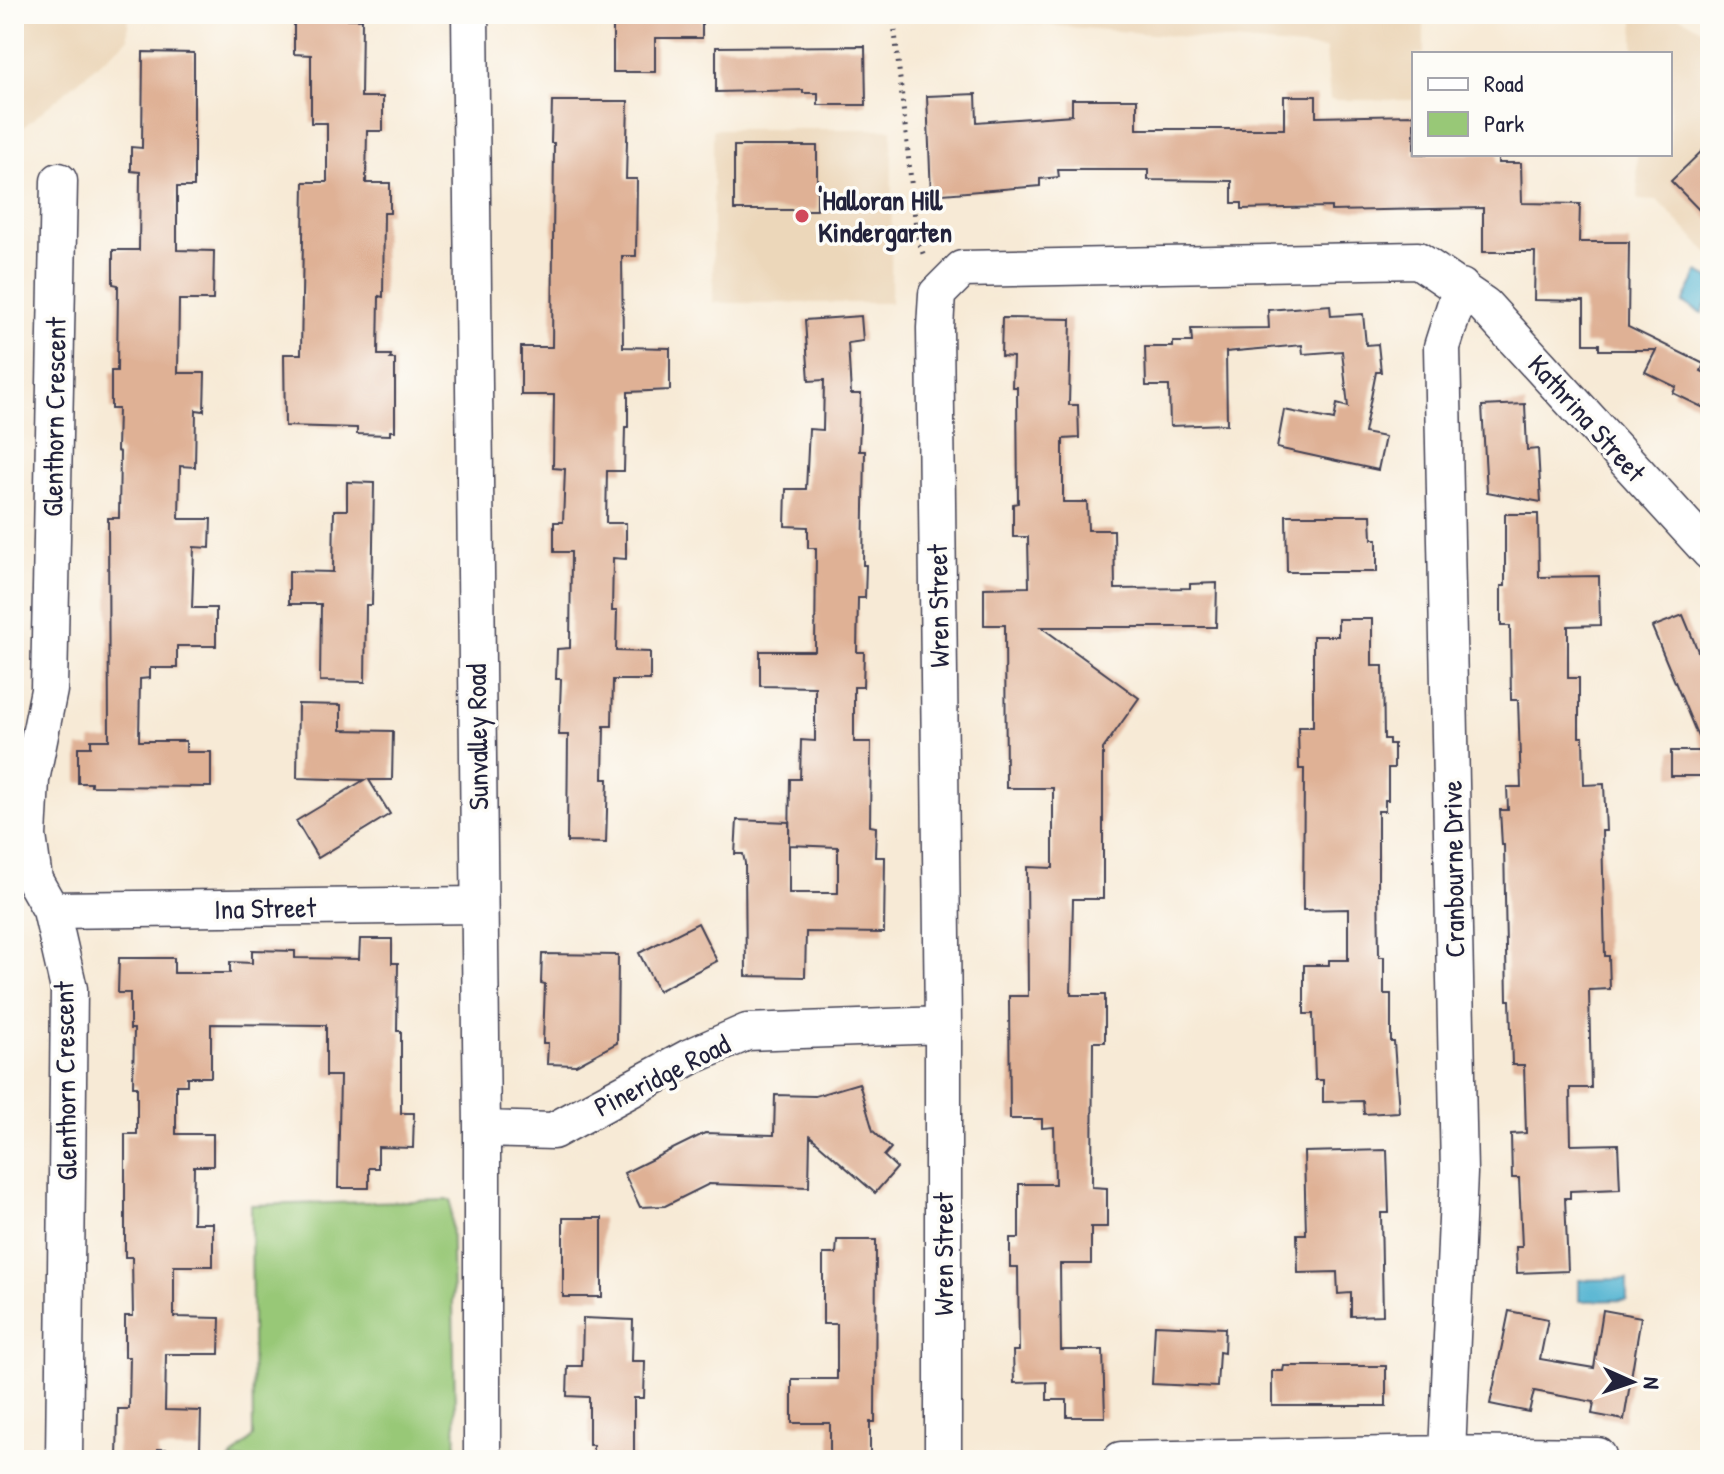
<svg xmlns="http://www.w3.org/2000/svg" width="1724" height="1474" font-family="'Patrick Hand',sans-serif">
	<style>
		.built { fill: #ecd7ba }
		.green { fill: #98c877; stroke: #5d7559; stroke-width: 2 }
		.water { fill: #52b4d1; stroke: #3a6b86; stroke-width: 2 }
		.building { fill: #dfb195; fill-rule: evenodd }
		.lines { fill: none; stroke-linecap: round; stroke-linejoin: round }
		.street-casing { stroke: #424052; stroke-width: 39 }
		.path { stroke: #424052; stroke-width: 5; stroke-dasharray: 2 6; stroke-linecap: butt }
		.street { stroke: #fff; stroke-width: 36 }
		.poi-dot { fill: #d1495b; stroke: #fdfcf7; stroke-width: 3 }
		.labels { text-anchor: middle; stroke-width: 7; stroke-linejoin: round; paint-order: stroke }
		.poi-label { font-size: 28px; font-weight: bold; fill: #22223b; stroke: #fdfcf7; text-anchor: start }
		.street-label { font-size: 28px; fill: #22223b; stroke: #fdfcf7 }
	</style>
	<rect width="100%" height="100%" fill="#fdfcf7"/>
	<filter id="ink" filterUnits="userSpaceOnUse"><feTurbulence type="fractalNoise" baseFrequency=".0125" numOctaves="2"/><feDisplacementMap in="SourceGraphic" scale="16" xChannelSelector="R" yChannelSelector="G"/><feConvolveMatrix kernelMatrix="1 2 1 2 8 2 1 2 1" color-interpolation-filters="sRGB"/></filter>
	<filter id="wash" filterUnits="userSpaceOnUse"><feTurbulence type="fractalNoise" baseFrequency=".006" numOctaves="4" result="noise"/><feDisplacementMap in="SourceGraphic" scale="32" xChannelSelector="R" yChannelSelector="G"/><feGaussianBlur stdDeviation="1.8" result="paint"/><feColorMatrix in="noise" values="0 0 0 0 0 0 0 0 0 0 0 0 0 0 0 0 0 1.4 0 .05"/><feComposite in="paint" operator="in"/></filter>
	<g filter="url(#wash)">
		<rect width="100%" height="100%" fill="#f7ead6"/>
		<!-- built -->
		<path class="built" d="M14 14H128V39L14 135Z
			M919 14H1424V54H1414V100H1330L1326 49Z
			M1634 14H1675L1710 34V255L1658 201 1638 200 1637 154H1670V54H1634Z
			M713 129H892L891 303H713Z"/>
		<!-- green -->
		<path class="green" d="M451 1200 456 1460H230L253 1437 251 1205Z"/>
		<!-- water -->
		<path class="water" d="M1698 272 1710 278V295L1702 313 1683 303Z
			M1627 1279V1300L1579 1301V1280Z"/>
		<g id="blocks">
			<!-- building -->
			<path class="building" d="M613 14H702V38H655V72H613Z
				M294 17 362 19 361 97H383V131H367L366 183H390V213H384L383 297 379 296 378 355H391L390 359H395V431H390V435L357 434V428L285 426 284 354H301L304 182H327V123H311V55L294 54Z
				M865 46 866 105H818V93H803V90L716 92V47Z
				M143 52 194 53V187H177V250L214 251 213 300H179L178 373H205L204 411 196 410 195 467 180 466 179 519H211L210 548 194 547 192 608H216V646H177V668H150V678L140 679 139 741H186V752H211V787L91 786V783H78V747H91V740H109L108 518H119L120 452 117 451 118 409H111V371H117L118 285 113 284V250H139L140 172 131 171V147L142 148Z
				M976 94 977 122 1072 115V99H1137V129H1284V96H1316V117L1414 115V154H1498V163H1521L1522 203 1580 204 1579 242H1629L1628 327 1704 364 1701 371 1710 375V411L1673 393 1676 387 1645 372 1656 350H1599V344H1584V301L1534 300 1535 252H1483V208L1331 211V207L1242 209V203H1232V181L1148 180V170H1058L1059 177 1040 179V186L931 195 927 96Z
				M552 101H628L626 179H637L636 256H622L623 347 670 348V390L628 392V427H625L624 471H607L606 523H626V559L613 558 612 611H617L616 651 650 652V680H613L612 726H604L603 779H608L606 843 567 842 568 735H559L561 679H556L557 649 570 648 571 552H554V522H563L565 469 553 468 554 395H521V347H552L554 143H551Z
				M1710 143V221L1671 181Z
				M734 146H817V210H734Z
				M1330 305 1331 316 1363 314 1366 345 1378 344 1381 372H1376L1364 433 1385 437 1378 470 1277 448 1284 410 1334 420 1337 404 1348 407 1342 351 1303 354 1302 345 1226 352 1227 424 1170 426 1169 386H1146L1145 347H1173V342H1192L1191 329 1269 328 1268 310Z
				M861 316 863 341 848 343 851 394H861L859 451H865L863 565H866L865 598H858L857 652H864L863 687H854V742H871L870 826 876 827 875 857H885L884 933 806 932 805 977 746 976 745 863 743 854H735L737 820 789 822V845L790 779H800L801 740 815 741V687L760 686V651H815L816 548H808V527L785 526 786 489H806L809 429 823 430 824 380 809 381 805 320ZM789 845 838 847V893H789Z
				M1002 318 1071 319 1069 405H1078L1079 438 1063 439V502H1087L1088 530H1114L1115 589 1190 588V584L1217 583 1216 627H1041L1139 698 1103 749V899H1073L1071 995H1105V1042H1093L1092 1187 1107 1188V1227H1091V1264H1060L1061 1350H1103L1105 1417H1067V1400H1047V1382L1014 1383 1013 1351H1019L1018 1267H1010V1238H1019V1184H1055L1054 1127 1042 1128V1119H1010L1009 996H1028L1027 867 1053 868V788H1006L1005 625H984V588L1029 587 1028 537H1013V504L1018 503 1017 387H1012L1013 357 1001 356Z
				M1525 404 1527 450 1538 449 1541 502 1487 492 1482 406Z
				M347 482 374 483 372 605H366L365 682 320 681 321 604H289V571L333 572 334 510H347Z
				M1505 514H1538L1539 577 1599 576 1600 625 1568 626V678H1579V737H1583L1584 785 1604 784 1606 831H1602L1605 956H1609L1610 989 1589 990 1591 1088H1570L1571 1145 1618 1144 1620 1189 1570 1191V1198H1565L1568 1271 1517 1273 1516 1247H1522L1519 1178H1512L1511 1134 1526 1133 1524 1065H1512L1510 1000H1507L1504 845H1502L1500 810H1508L1507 787H1521L1518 700H1511L1510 626H1501V586H1505Z
				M1286 515H1371L1372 539H1377V572H1287Z
				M1683 615 1700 656 1710 660V776H1671V751H1704L1652 627Z
				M1338 619H1372V666H1383L1384 739H1389V744H1394V768H1388V800H1385V811H1378V881L1379 957H1384V994H1391V1042H1394L1399 1112 1364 1114 1363 1101 1323 1102V1080H1315L1313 1014H1304V965H1329V960H1348V909L1303 910 1304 769H1299L1298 727H1313V636H1338Z
				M298 704 341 705V730L393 731 392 780H369L390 814 318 858 296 821 364 780 297 778Z
				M698 923 717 961 658 991 639 953Z
				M360 939H392V963H398L397 1031H401V1113H414L413 1148 378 1147V1168H369V1188H338L340 1076H326V1025L211 1024V1077H187V1085H176V1134H213V1166H194L193 1223H213V1266H174V1317L220 1318 219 1354H166L165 1410 201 1411 200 1450 158 1449V1460H117L118 1409H129L130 1357H125V1316H133L132 1257H125V1134H137V1086H133L134 1029H130V993H118L119 958H174V973H230V962L252 963V950L295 951V958L359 959Z
				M542 954 618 955 617 1043 576 1065 547 1064 548 1043H543L545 984 541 983Z
				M859 1083 873 1131 891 1148 884 1156 897 1168 875 1193 810 1136 809 1187 709 1184 665 1206 640 1207 624 1173 705 1133 774 1135 775 1095 815 1096Z
				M1387 1150 1389 1213H1381L1383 1315 1351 1316V1293L1338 1294 1337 1272 1298 1273 1297 1234H1306L1304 1152Z
				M563 1218H602V1297H563Z
				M837 1240H876L875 1422H870V1460H830V1423H792V1379H837V1324H823V1254H836Z
				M1603 1310 1641 1317 1624 1420 1592 1414 1594 1402 1534 1391 1529 1412 1490 1404 1509 1311 1548 1319 1540 1359 1594 1368Z
				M583 1318 633 1320 632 1361H645L644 1398H634V1460H593V1445H589V1397L567 1396 568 1366H582Z
				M1155 1325 1225 1328 1224 1353 1219 1352 1217 1387 1152 1384Z
				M1284 1366H1386V1406H1272V1371H1283Z"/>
		</g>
	</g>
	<g filter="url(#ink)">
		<use href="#blocks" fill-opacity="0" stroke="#424052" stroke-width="2"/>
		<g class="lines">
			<!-- street casing -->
			<g class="street-casing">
				<path id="street" d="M470 14 482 1129V1460
					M59 181 49 690 31 780 28 836 34 880 51 910 69 989 64 1460
					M51 910 479 905
					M482 1129 553 1131 690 1057 747 1032 943 1025
					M1447 1454 1459 1173 1442 347 1461 287
					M943 1460V1025L935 328 937 294 962 269 1418 260 1484 305 1710 552
					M1121 1460 1447 1454 1598 1456"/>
			</g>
			<!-- path -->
			<path class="path" d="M893 14 917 237 925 259"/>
			<!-- street -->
			<use href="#street" class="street"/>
		</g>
	</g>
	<!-- markers -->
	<circle class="poi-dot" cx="802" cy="216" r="8"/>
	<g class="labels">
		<!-- poi labels -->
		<g class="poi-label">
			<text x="818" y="210">'Halloran Hill<tspan x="818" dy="32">Kindergarten</tspan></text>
		</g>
		<!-- street labels -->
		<g class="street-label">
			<text transform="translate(54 417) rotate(-89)" y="10">Glenthorn Crescent</text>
			<text transform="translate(1587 418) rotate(48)" y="10">Kathrina Street</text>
			<text transform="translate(938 606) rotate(-91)" y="10">Wren Street</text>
			<text transform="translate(477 737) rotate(-91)" y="10">Sunvalley Road</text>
			<text transform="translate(1453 869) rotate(-91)" y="10">Cranbourne Drive</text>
			<text transform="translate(265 908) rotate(-1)" y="10">Ina Street</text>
			<text transform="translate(662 1075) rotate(-27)" y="10">Pineridge Road</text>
			<text transform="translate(65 1081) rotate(-91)" y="10">Glenthorn Crescent</text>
			<text transform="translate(943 1254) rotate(-90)" y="10">Wren Street</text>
		</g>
	</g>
	<!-- margin -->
	<rect width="1724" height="1474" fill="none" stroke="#fdfcf7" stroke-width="48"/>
	<!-- legend -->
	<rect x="1412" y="52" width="260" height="104" fill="#fdfcf7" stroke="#a5a5ac" stroke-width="2"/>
	<rect x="1428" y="78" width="40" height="12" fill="#ffffff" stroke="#a5a5ac" stroke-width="2"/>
	<text x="1484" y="92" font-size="24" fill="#22223b">Road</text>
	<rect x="1428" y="112" width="40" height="24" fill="#98c877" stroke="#a5a5ac" stroke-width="2"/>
	<text x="1484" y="132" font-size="24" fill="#22223b">Park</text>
	<!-- north arrow -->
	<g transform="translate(1632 1382) rotate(93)" stroke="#fdfcf7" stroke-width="6" paint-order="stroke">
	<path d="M0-6L14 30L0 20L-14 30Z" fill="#22223b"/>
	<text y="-12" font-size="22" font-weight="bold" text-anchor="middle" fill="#22223b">N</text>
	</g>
</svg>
